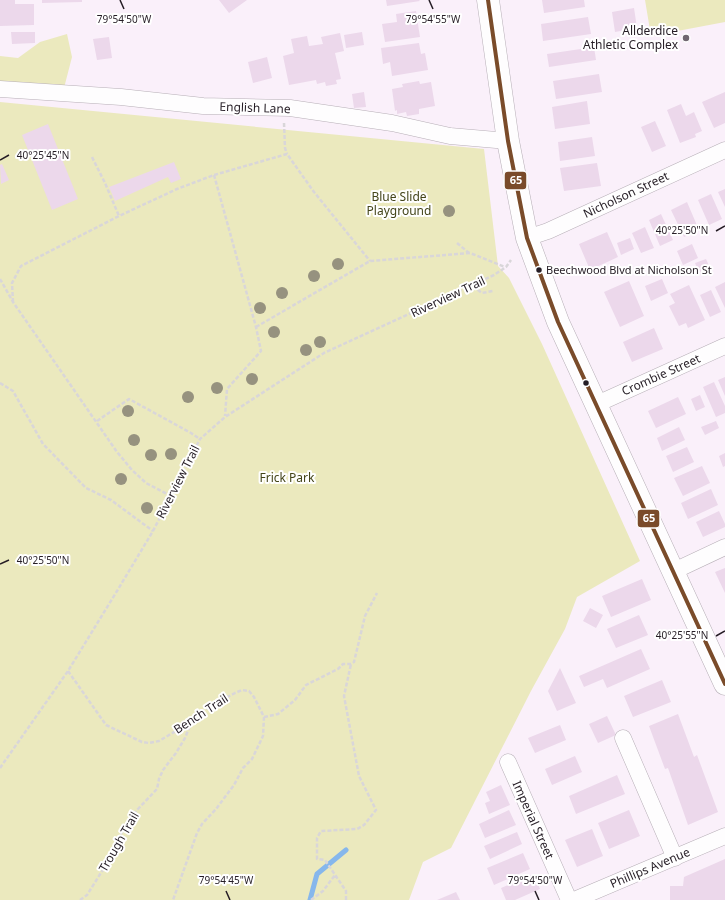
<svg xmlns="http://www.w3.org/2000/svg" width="725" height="900" font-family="'Noto Sans',sans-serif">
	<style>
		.green { fill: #ebe9be }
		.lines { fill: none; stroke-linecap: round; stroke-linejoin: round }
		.stream { stroke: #86b7ec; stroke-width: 5 }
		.building { fill: #ecd8eb }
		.street-casing { stroke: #b7afb7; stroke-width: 17 }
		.secondary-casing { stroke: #b7afb7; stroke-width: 23 }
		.path { stroke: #d9d6d9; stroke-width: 2.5; stroke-dasharray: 4 2; stroke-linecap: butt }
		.street { stroke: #fefdfe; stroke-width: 16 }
		.secondary { stroke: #fefdfe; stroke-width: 22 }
		.bus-1-casing { stroke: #fff; stroke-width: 7 }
		.bus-1 { stroke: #7a4b2a; stroke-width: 4 }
		.tree { fill: #96927f }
		.ticks { fill: none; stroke: #251d25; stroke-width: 1.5 }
		.poi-dot { fill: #706770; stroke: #fff; stroke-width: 1.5 }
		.bus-dot { fill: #251d25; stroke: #fff; stroke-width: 1.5 }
		.labels { text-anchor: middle; stroke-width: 4; stroke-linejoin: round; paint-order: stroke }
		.bus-label { font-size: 11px; fill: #251d25; stroke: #fff; text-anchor: start }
		.poi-label { font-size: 12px; fill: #251d25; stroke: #fff; text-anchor: end }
		.street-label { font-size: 12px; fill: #251d25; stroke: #fff }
		.park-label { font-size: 12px; fill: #44451a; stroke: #fff }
		.ticks-label { font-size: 10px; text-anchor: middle; fill: #251d25; stroke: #fff; stroke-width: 4; stroke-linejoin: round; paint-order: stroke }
		.line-badge { stroke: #fff; stroke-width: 1.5 }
		.badge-label { font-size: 11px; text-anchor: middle; font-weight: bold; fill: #fff }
	</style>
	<rect width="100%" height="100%" fill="#faf0fa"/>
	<!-- green -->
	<path class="green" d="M645 0H725V22L651 36Z
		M67 34 72 57 64 88 0 85V56L18 58 40 42Z
		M0 102 484 149 498 266 509 278 542 344 640 561 577 597 565 629 531 691 451 848 423 862 409 900H0Z"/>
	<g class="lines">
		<!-- stream -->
		<path class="stream" d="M310 900 317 874 346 850"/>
	</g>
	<!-- building -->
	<path class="building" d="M0 0H15V4H34V25L0 26Z
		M42 0H82V2L42 3Z
		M219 0H247L229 13Z
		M386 0H419L420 1 387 6Z
		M542 0H584L585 7 544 13Z
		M634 8 637 28 615 32 612 12Z
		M416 11 420 37 385 42 382 24 397 22 396 14Z
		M588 17 591 34 543 41 541 24Z
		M11 32H35V43L12 44Z
		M362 32 364 45 346 48 344 35Z
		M340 33 344 51 335 53 341 79 336 80 337 84 326 86 325 82 317 84 316 80 289 85 283 56 294 53 291 39 307 36 309 46 323 44 321 37Z
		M109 37 112 58 97 60 93 39Z
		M419 43 421 54 425 53 428 70 392 76 390 62 383 64 381 48Z
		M594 47 596 60 549 67 547 54Z
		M267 57 272 78 253 83 248 62Z
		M599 74 602 92 556 99 553 81Z
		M419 81 420 84 431 82 435 106 419 109V114L407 116 406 112 397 114V110L395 111 392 89 403 87 402 84Z
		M364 92 366 107 354 108 352 94Z
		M725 92V123L714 128 702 102Z
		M587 101 590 124 555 129 552 107Z
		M681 104 686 116 694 112 702 131 695 134 696 137 680 143 667 110Z
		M655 121 666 146 652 152 641 127Z
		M48 124 78 199 52 210 22 135Z
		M592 137 595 156 560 161 558 142Z
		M174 162 181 179 171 183 168 177 115 201 109 187Z
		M597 163 601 186 564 191 560 168Z
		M2 164 9 180 1 184 0 165Z
		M725 189V207L718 192Z
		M711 194 722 219 709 225 698 200Z
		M687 202 699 230 684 237 671 210Z
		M661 214 673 240 660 246 649 220Z
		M645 227 654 248 641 253 632 233Z
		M607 232 618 257 590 270 579 244Z
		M630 238 634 249 621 255 617 243Z
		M692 244 698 258 683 265 677 251Z
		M706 259 711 270 700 275 695 263Z
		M662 279 668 293 651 301 645 286Z
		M629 281 644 316 620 327 604 292Z
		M725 282V308L715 287Z
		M689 285 705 320 688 328 686 323 679 326 669 306 675 303 670 294Z
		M711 290 721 312 710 317 700 295Z
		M654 328 663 349 632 362 623 342Z
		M725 377V396L718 380Z
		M714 382 725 406V413L716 417 703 387Z
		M700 395 705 407 696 411 691 399Z
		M678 397 686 414 656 428 648 411Z
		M716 421 719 428 705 435 701 427Z
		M679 427 685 440 662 451 657 438Z
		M687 447 694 462 673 472 666 456Z
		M725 453V466L723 467 719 456Z
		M702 466 710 483 683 496 674 478Z
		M711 489 718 505 688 519 681 503Z
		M719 511 725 524V527L703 537 696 522Z
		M725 568V593L715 572Z
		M642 579 651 600 611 617 602 596Z
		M590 608 603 615 596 628 583 621Z
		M639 615 648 635 616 648 607 629Z
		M641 649 650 669 607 688 603 679 584 687 579 676Z
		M560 668 576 703 557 711 548 691Z
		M662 680 671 702 633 717 624 696Z
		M678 714 694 757 697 755 718 812 688 825 668 768 665 769 649 726Z
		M607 716 616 735 598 743 589 724Z
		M560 725 566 740 535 753 528 738Z
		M575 756 582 772 552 785 545 769Z
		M617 775 625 794 576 814 569 796Z
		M501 785 510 805 489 814 485 803 490 801 486 792Z
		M509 810 516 825 485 838 479 824Z
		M629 810 640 836 609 849 598 823Z
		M592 829 603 856 577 867 565 840Z
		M517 832 522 844 490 859 484 846Z
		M523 853 530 869 494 885 487 868Z
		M725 859V900H670V886H683L684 877Z
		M534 874 540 889 515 900H506L501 888Z
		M456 892 460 900H437Z"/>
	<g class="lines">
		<!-- street casing -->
		<g class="street-casing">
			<path id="street" d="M0 89 121 97 203 106 290 108 392 123 450 136 508 141
				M527 238 548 231 725 150
				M597 404 725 346
				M674 571 725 547
				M623 738 675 858
				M508 762 569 900
				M574 900 725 836"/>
		</g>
		<!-- secondary casing -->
		<g class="secondary-casing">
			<path id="secondary" d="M488 0 508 141 527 238 558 322 725 684"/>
		</g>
		<!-- path -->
		<path class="path" d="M284 123 285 148 287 154
			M92 157 105 183 119 216
			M214 175 256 327 261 351 227 389 225 416
			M457 243 469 253
			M0 279 13 302 117 452 132 470 146 483 171 496
			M473 286 482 293 493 291
			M13 302 12 283 21 266 119 216 177 189 214 175 287 154 314 192 370 261
			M256 327 370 261 470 253 505 267
			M0 383 13 391 43 444 86 488 111 500 153 531
			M97 421 129 399 191 433 200 439
			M68 671 106 725 142 742 149 743 159 741 191 722 208 707 235 693 242 690 249 691 254 697 264 717 263 736 252 759 243 768 234 785 216 809 202 824 197 833 173 900
			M264 717 278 714 295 700 306 685 338 669 343 664H351L354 662 365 616 377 593
			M0 768 68 671 117 591 153 531 200 439 225 417 324 353 494 275 506 267 511 260
			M80 900 87 895 104 868 122 832 138 809 157 789 159 779 163 770 176 753 185 738 191 723
			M311 900 323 891 335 875
			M346 900V891L325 860 317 859V838L321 831 357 829 364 825 376 810 359 776 344 696 351 664"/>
		<!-- street -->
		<use href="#street" class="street"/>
		<!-- secondary -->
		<use href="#secondary" class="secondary"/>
		<!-- bus-1 casing -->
		<g class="bus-1-casing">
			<path id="bus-1" d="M488 0 508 141 527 238 558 322 725 684"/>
		</g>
		<!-- bus-1 -->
		<use href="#bus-1" class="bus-1"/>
	</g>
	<!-- trees -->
	<g class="tree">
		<circle cx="449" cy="211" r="6"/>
		<circle cx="338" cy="264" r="6"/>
		<circle cx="314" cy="276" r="6"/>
		<circle cx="282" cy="293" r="6"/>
		<circle cx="260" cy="308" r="6"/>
		<circle cx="274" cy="332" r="6"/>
		<circle cx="320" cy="342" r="6"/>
		<circle cx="306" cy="350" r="6"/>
		<circle cx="252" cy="379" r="6"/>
		<circle cx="217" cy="388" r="6"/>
		<circle cx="188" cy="397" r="6"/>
		<circle cx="128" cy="411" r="6"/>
		<circle cx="134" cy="440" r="6"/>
		<circle cx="171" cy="454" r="6"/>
		<circle cx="151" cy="455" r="6"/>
		<circle cx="121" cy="479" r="6"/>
		<circle cx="147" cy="508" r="6"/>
	</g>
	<!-- ticks -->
	<path class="ticks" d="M120 0 124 9M429 0 433 9M0 160 9 155M716 231 725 226M0 564 9 560M716 636 725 631M226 891 230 900M535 891 539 900"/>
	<!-- markers -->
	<circle class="poi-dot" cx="686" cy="38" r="4"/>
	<g class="bus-dot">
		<circle cx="539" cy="270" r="3.5"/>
		<circle cx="586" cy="383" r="3.5"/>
	</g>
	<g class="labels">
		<!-- bus labels -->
		<g class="bus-label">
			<text x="546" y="274">Beechwood Blvd at Nicholson St</text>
		</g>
		<!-- poi labels -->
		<g class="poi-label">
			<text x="678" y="35">Allderdice<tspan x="678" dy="14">Athletic Complex</tspan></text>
		</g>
		<!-- street labels -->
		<g class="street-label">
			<text transform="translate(255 108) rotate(2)" y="4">English Lane</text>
			<text transform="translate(626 195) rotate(-25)" y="4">Nicholson Street</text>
			<text transform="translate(448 297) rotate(-25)" y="4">Riverview Trail</text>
			<text transform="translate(661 375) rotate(-24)" y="4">Crombie Street</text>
			<text transform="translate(178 482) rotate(-63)" y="4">Riverview Trail</text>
			<text transform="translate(201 714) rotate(-33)" y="4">Bench Trail</text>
			<text transform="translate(533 820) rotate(66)" y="4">Imperial Street</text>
			<text transform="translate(119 842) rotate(-60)" y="4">Trough Trail</text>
			<text transform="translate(650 868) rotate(-23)" y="4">Phillips Avenue</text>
		</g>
		<!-- park labels -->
		<g class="park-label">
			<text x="399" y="201">Blue Slide<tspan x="399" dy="14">Playground</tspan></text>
			<text x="287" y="482">Frick Park</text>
		</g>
	</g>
	<g class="ticks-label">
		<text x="124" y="23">79°54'50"W</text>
		<text x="433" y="23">79°54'55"W</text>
		<text x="43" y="159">40°25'45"N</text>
		<text x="682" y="234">40°25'50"N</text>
		<text x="43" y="564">40°25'50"N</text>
		<text x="682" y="639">40°25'55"N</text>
		<text x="226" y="884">79°54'45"W</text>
		<text x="535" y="884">79°54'50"W</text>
	</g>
	<g class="line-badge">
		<rect x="504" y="171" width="23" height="19" rx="4" fill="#7a4b2a"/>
		<rect x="637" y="509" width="23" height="19" rx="4" fill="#7a4b2a"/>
	</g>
	<g class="badge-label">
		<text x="516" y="184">65</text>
		<text x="649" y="522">65</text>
	</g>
</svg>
